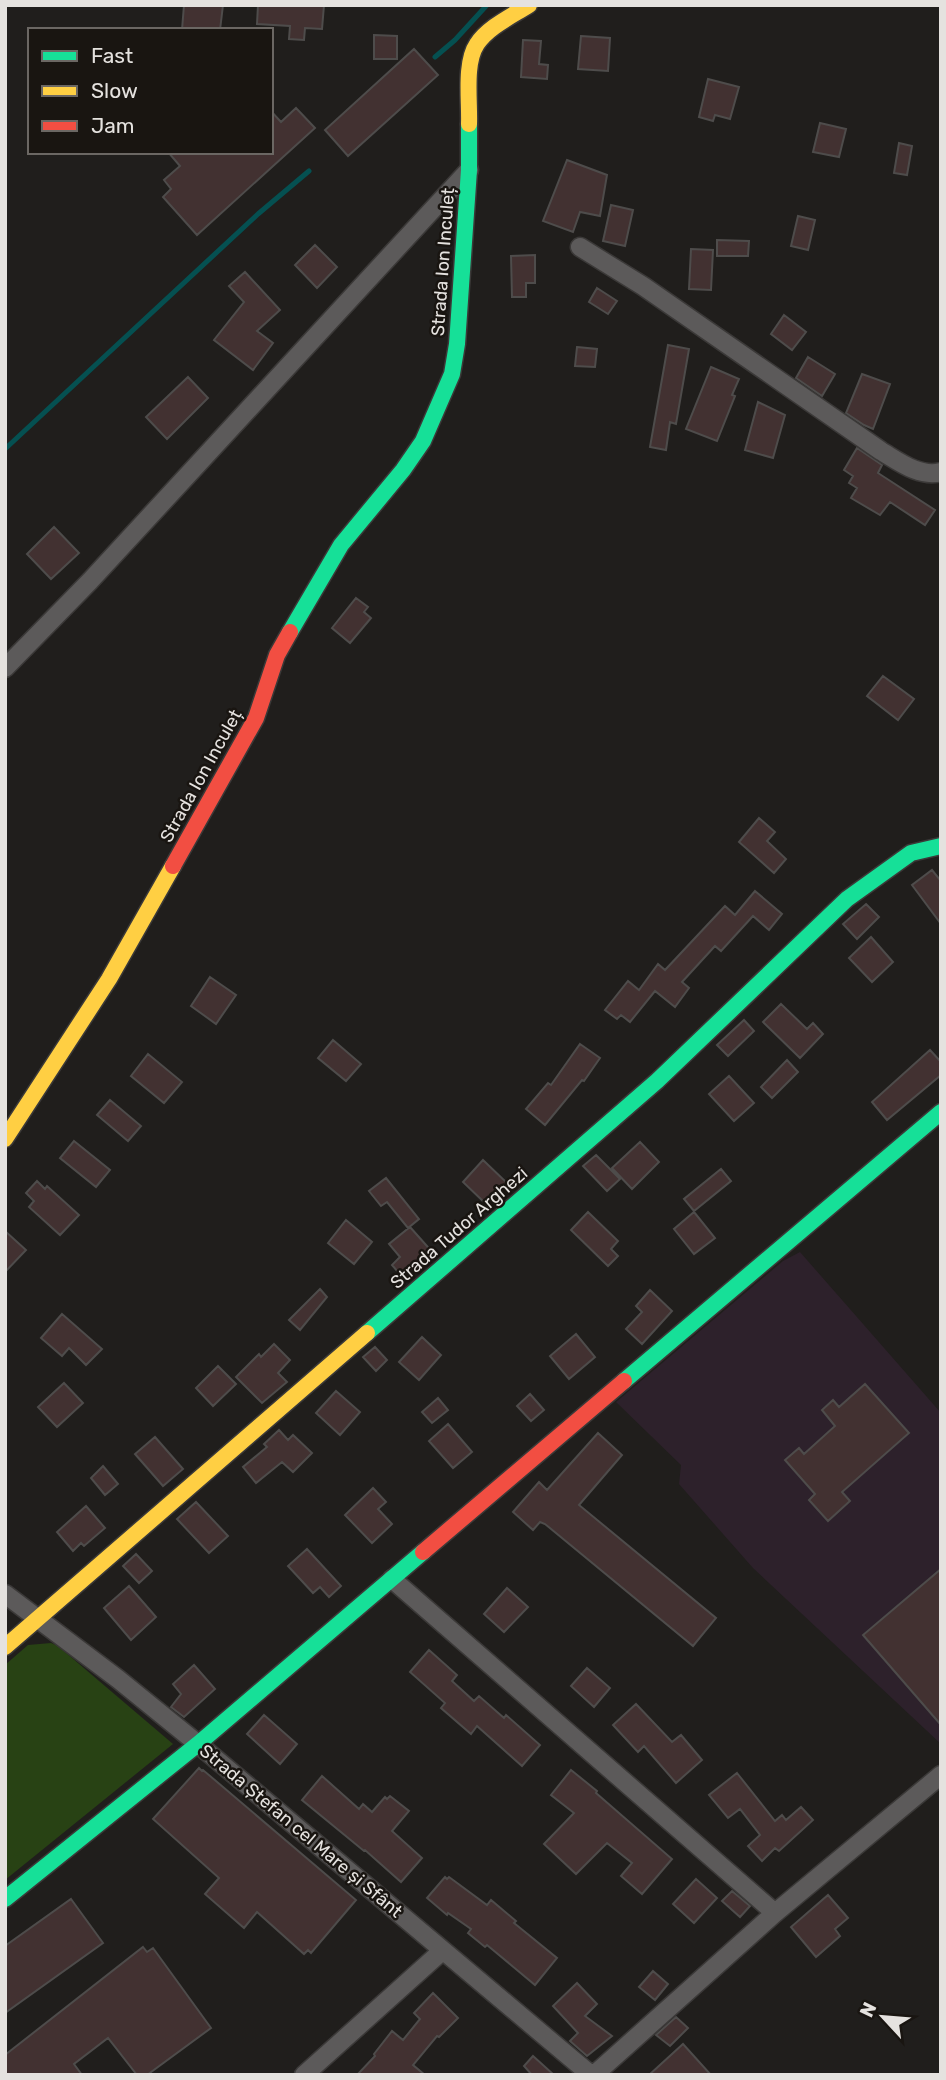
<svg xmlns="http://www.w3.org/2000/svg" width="946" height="2080" font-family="Rubik,sans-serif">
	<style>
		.industrial { fill: #2d212b }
		.green { fill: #284214 }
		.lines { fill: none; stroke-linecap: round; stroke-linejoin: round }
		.stream { stroke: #055051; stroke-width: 5 }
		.building { fill: #423131; stroke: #4e4c4b; stroke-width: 2 }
		.street-casing { stroke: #3b3938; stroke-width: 21 }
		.fast-casing { stroke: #3b3938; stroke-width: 19 }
		.slow-casing { stroke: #3b3938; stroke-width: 19 }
		.jam-casing { stroke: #3b3938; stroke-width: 19 }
		.street { stroke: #5c5a5a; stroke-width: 18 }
		.fast { stroke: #16e098; stroke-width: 16 }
		.slow { stroke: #ffcf43; stroke-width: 16 }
		.jam { stroke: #f24e42; stroke-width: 16 }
		.labels { text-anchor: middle; stroke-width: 5; stroke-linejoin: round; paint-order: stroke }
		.street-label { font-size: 18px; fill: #e5e2df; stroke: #191511 }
	</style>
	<rect width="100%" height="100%" fill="#201e1c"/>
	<!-- industrial -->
	<path class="industrial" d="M800 1252 941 1413V1744L753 1568 679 1484 681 1465 616 1402 783 1261Z"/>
	<!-- green -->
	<path class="green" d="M51 1643 58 1646 173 1744 5 1880V1665L28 1645Z"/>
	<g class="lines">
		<!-- stream -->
		<path class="stream" d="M435 57 455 40 487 5
			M5 449 258 214 309 171"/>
	</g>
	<!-- building -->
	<path class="building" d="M184 5H223L220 30H182Z
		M258 5H324L322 29 305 28 304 40 289 39 290 26 257 24Z
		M374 35 397 36V59H374Z
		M581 36 610 38 608 71 578 69Z
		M523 40 541 41 539 64 548 65 547 79 521 77Z
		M414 49 438 75 348 156 325 130Z
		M708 79 739 87 730 119 715 115 713 121 699 117Z
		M296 108 315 128 197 235 163 197 171 189 164 180 180 166 168 152H271V111L281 122Z
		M820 123 846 129 839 157 813 152Z
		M899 143 912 146 907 175 894 173Z
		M567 160 607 175 600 216 580 212 573 232 543 221Z
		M611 205 633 210 625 246 603 241Z
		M798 216 815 220 808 250 791 246Z
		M717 240 749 241 748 256H717Z
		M315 245 337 267 317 288 295 265Z
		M691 249 713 250 711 290 689 289Z
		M535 255V283H526V297H512L511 256Z
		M245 272 280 310 257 331 273 343 253 370 214 340 244 302 229 286Z
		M597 288 617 301 608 314 589 302Z
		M784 315 806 332 792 350 771 334Z
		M668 345 689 349 676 424 670 422 666 450 650 447Z
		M577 347 597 349 595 367 575 366Z
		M808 357 835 374 822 396 796 378Z
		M711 367 739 379 732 395 735 396 717 441 686 429Z
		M862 374 890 384 873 429 864 425 846 413Z
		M188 377 208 398 167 439 146 417Z
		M758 402 785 415 773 458 745 450Z
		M857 448 882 465 878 473 935 510 925 525 890 502 880 515 851 498 857 488 849 483 853 476 844 470Z
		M54 527 79 553 51 579 27 554Z
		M356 598 368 607 364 612 371 618 350 643 332 628Z
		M883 676 914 699 898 720 867 696Z
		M759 818 775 832 767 841 786 859 774 873 739 842Z
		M932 870 941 881V924L912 885Z
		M755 891 782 914 769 930 753 916 721 951 715 946 682 982 689 988 675 1007 655 991 630 1022 621 1015 617 1019 605 1010 628 981 639 990 658 964 665 970 725 906 735 915Z
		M866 904 879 917 857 939 843 924Z
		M871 937 893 962 872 982 849 958Z
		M210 977 236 995 216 1024 191 1006Z
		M781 1004 807 1029 813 1023 823 1034 800 1058 763 1022Z
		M744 1020 754 1031 728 1056 717 1045Z
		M333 1040 361 1064 346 1081 318 1058Z
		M580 1044 600 1058 584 1081 582 1080 545 1125 526 1109 548 1083 551 1085Z
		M930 1050 941 1062V1075L887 1120 872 1102Z
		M148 1054 182 1082 164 1103 131 1076Z
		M787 1060 798 1072 772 1098 761 1087Z
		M729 1076 754 1103 734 1121 709 1094Z
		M110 1100 141 1126 128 1141 97 1115Z
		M74 1141 110 1170 96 1187 60 1158Z
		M640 1142 659 1162 632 1189 612 1168Z
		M596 1155 620 1179 607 1191 583 1166Z
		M483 1160 507 1183 486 1204 463 1182Z
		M721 1169 731 1181 694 1211 684 1199Z
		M386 1178 419 1219 408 1228 387 1202 381 1206 369 1191Z
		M37 1181 45 1189 47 1186 79 1215 60 1235 29 1207 34 1201 26 1193Z
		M588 1212 618 1241 611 1249 618 1256 608 1266 571 1230Z
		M694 1212 715 1238 694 1254 674 1229Z
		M346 1220 372 1242 354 1264 328 1243Z
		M410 1227 434 1254 404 1279 392 1265 400 1257 389 1244Z
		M5 1231 26 1250 5 1272Z
		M320 1289 327 1297 300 1330 289 1320Z
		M650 1290 672 1311 642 1344 626 1329 642 1312 636 1306Z
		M62 1314 102 1349 86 1365 69 1348 62 1356 41 1338Z
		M576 1334 595 1357 569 1379 550 1356Z
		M422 1337 441 1355 419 1380 399 1362Z
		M274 1344 290 1360 278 1373 287 1382 262 1403 236 1377 259 1354 261 1357Z
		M375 1347 387 1360 376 1371 363 1357Z
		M218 1366 236 1384 213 1406 196 1388Z
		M64 1383 83 1403 57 1427 38 1407Z
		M865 1384 909 1433 842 1492 850 1501 828 1521 809 1500 815 1494 785 1460 799 1448 804 1454 835 1426 822 1410 833 1400 839 1407Z
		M336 1391 360 1412 340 1435 316 1413Z
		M530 1394 544 1410 531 1421 517 1406Z
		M438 1398 448 1410 432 1423 422 1412Z
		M448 1424 472 1452 453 1468 429 1441Z
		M279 1430 288 1440 293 1435 312 1453 293 1472 282 1462 256 1483 243 1467 267 1447 264 1444Z
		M598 1433 622 1455 579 1505 716 1618 693 1646 545 1524 540 1522 533 1530 513 1512 539 1482 547 1490Z
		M155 1437 183 1469 163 1486 135 1454Z
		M103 1466 118 1484 105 1495 91 1478Z
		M373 1488 386 1502 378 1509 392 1524 372 1543 345 1515Z
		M196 1502 228 1536 209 1553 177 1519Z
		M86 1506 105 1528 84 1546 81 1543 73 1551 57 1532Z
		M307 1549 341 1586 329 1597 320 1587 313 1593 288 1566Z
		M136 1554 152 1571 139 1583 123 1566Z
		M941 1569V1725L863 1635Z
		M129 1586 156 1617 131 1640 104 1608Z
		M507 1588 528 1607 504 1632 484 1614Z
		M429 1650 457 1675 452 1681 474 1701 479 1696 504 1718 506 1715 540 1745 522 1766 477 1726 471 1734 441 1708 445 1703 410 1672Z
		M194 1665 215 1689 184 1717 171 1707 181 1694 173 1684Z
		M587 1668 610 1688 594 1707 571 1686Z
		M636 1704 672 1742 681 1735 702 1760 676 1783 644 1746 638 1752 613 1725Z
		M264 1715 297 1744 280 1764 247 1734Z
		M199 1768 202 1771 203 1770 356 1900 311 1953 308 1950 304 1954 257 1912 244 1928 205 1894 219 1878 153 1819Z
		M571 1770 597 1791 596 1793 672 1859 642 1894 621 1876 632 1863 607 1843 576 1874 544 1844 574 1813 551 1795Z
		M737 1773 775 1821 782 1815 786 1820 801 1807 813 1820 779 1851 775 1848 762 1861 748 1846 760 1835 740 1809 728 1818 709 1795Z
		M322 1776 359 1809 363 1804 372 1812 385 1797 387 1799 390 1796 409 1811 392 1831 422 1858 401 1882 365 1850 364 1851 302 1800Z
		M445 1877 447 1879 449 1877 487 1905 491 1900 516 1921 514 1923 557 1958 535 1985 487 1945 485 1947 468 1933 471 1929 448 1913 447 1915 427 1898Z
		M696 1879 717 1898 694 1923 673 1904Z
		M732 1891 750 1906 740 1917 722 1901Z
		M828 1895 848 1918 835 1929 840 1936 816 1957 791 1927Z
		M71 1899 103 1943 5 2013V1946Z
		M143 1947 147 1952 153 1948 211 2028 147 2075H137L108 2038 74 2064 82 2075H5V2055Z
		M653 1971 668 1984 655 2000 639 1987Z
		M577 1983 597 2004 585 2016 612 2036 587 2056 570 2041 578 2033 553 2006Z
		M433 1993 458 2018 439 2037 437 2036 413 2065 425 2075H357L375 2056 374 2054 392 2031 403 2040 420 2019 414 2013Z
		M676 2017 688 2028 670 2046 656 2035Z
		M683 2044 711 2075H649Z
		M533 2056 554 2075H532L524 2066Z"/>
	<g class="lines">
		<!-- street casing -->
		<g class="street-casing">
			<path id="street" d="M580 247 643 286 881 451C898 461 920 478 941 472
				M5 668 90 581 469 170
				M392 1579 775 1913
				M5 1594 118 1679 198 1744 591 2075
				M304 2075 442 1951
				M594 2075 775 1913 941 1775"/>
		</g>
		<!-- fast casing -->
		<g class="fast-casing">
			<path id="fast" d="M290 632 341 545 403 470 423 441 452 374 457 344 469 170V124
				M367 1333 657 1081 847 899 911 853 941 846
				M624 1381 941 1112
				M5 1899 198 1744 423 1552"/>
		</g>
		<!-- slow casing -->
		<g class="slow-casing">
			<path id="slow" d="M469 124C470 102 464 63 477 44 488 27 512 16 529 5
				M5 1139 109 979 173 866
				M5 1647 367 1333"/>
		</g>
		<!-- jam casing -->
		<g class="jam-casing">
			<path id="jam" d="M173 866 256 718 277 655 290 632
				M423 1552 624 1381"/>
		</g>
		<!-- street -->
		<use href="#street" class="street"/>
		<!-- fast -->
		<use href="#fast" class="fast"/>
		<!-- slow -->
		<use href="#slow" class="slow"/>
		<!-- jam -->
		<use href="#jam" class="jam"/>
	</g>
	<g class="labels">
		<!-- street labels -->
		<g class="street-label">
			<text transform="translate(443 262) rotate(-86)" y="6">Strada Ion Inculeț</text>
			<text transform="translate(201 776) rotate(-61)" y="6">Strada Ion Inculeț</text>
			<text transform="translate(459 1228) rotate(-41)" y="6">Strada Tudor Arghezi</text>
			<text transform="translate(301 1831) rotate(40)" y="6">Strada Ștefan cel Mare și Sfânt</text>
		</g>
	</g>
	<!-- border -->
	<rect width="946" height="2080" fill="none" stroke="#e5e2df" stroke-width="14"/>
	<!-- legend -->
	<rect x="28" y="28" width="245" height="126" fill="#191511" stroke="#6b6763" stroke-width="2"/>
	<rect x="42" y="51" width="35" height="10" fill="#16e098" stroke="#6b6763" stroke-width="2"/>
	<text x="91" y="63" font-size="21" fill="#e5e2df">Fast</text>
	<rect x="42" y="86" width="35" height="10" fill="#ffcf43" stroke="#6b6763" stroke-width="2"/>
	<text x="91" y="98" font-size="21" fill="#e5e2df">Slow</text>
	<rect x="42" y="121" width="35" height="10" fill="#f24e42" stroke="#6b6763" stroke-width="2"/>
	<text x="91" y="133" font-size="21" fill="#e5e2df">Jam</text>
	<!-- north arrow -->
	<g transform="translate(883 2017) rotate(296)" stroke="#191511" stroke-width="5" paint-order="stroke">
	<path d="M0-5L12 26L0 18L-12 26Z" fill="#e5e2df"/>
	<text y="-10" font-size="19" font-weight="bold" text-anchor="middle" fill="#e5e2df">N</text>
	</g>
</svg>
